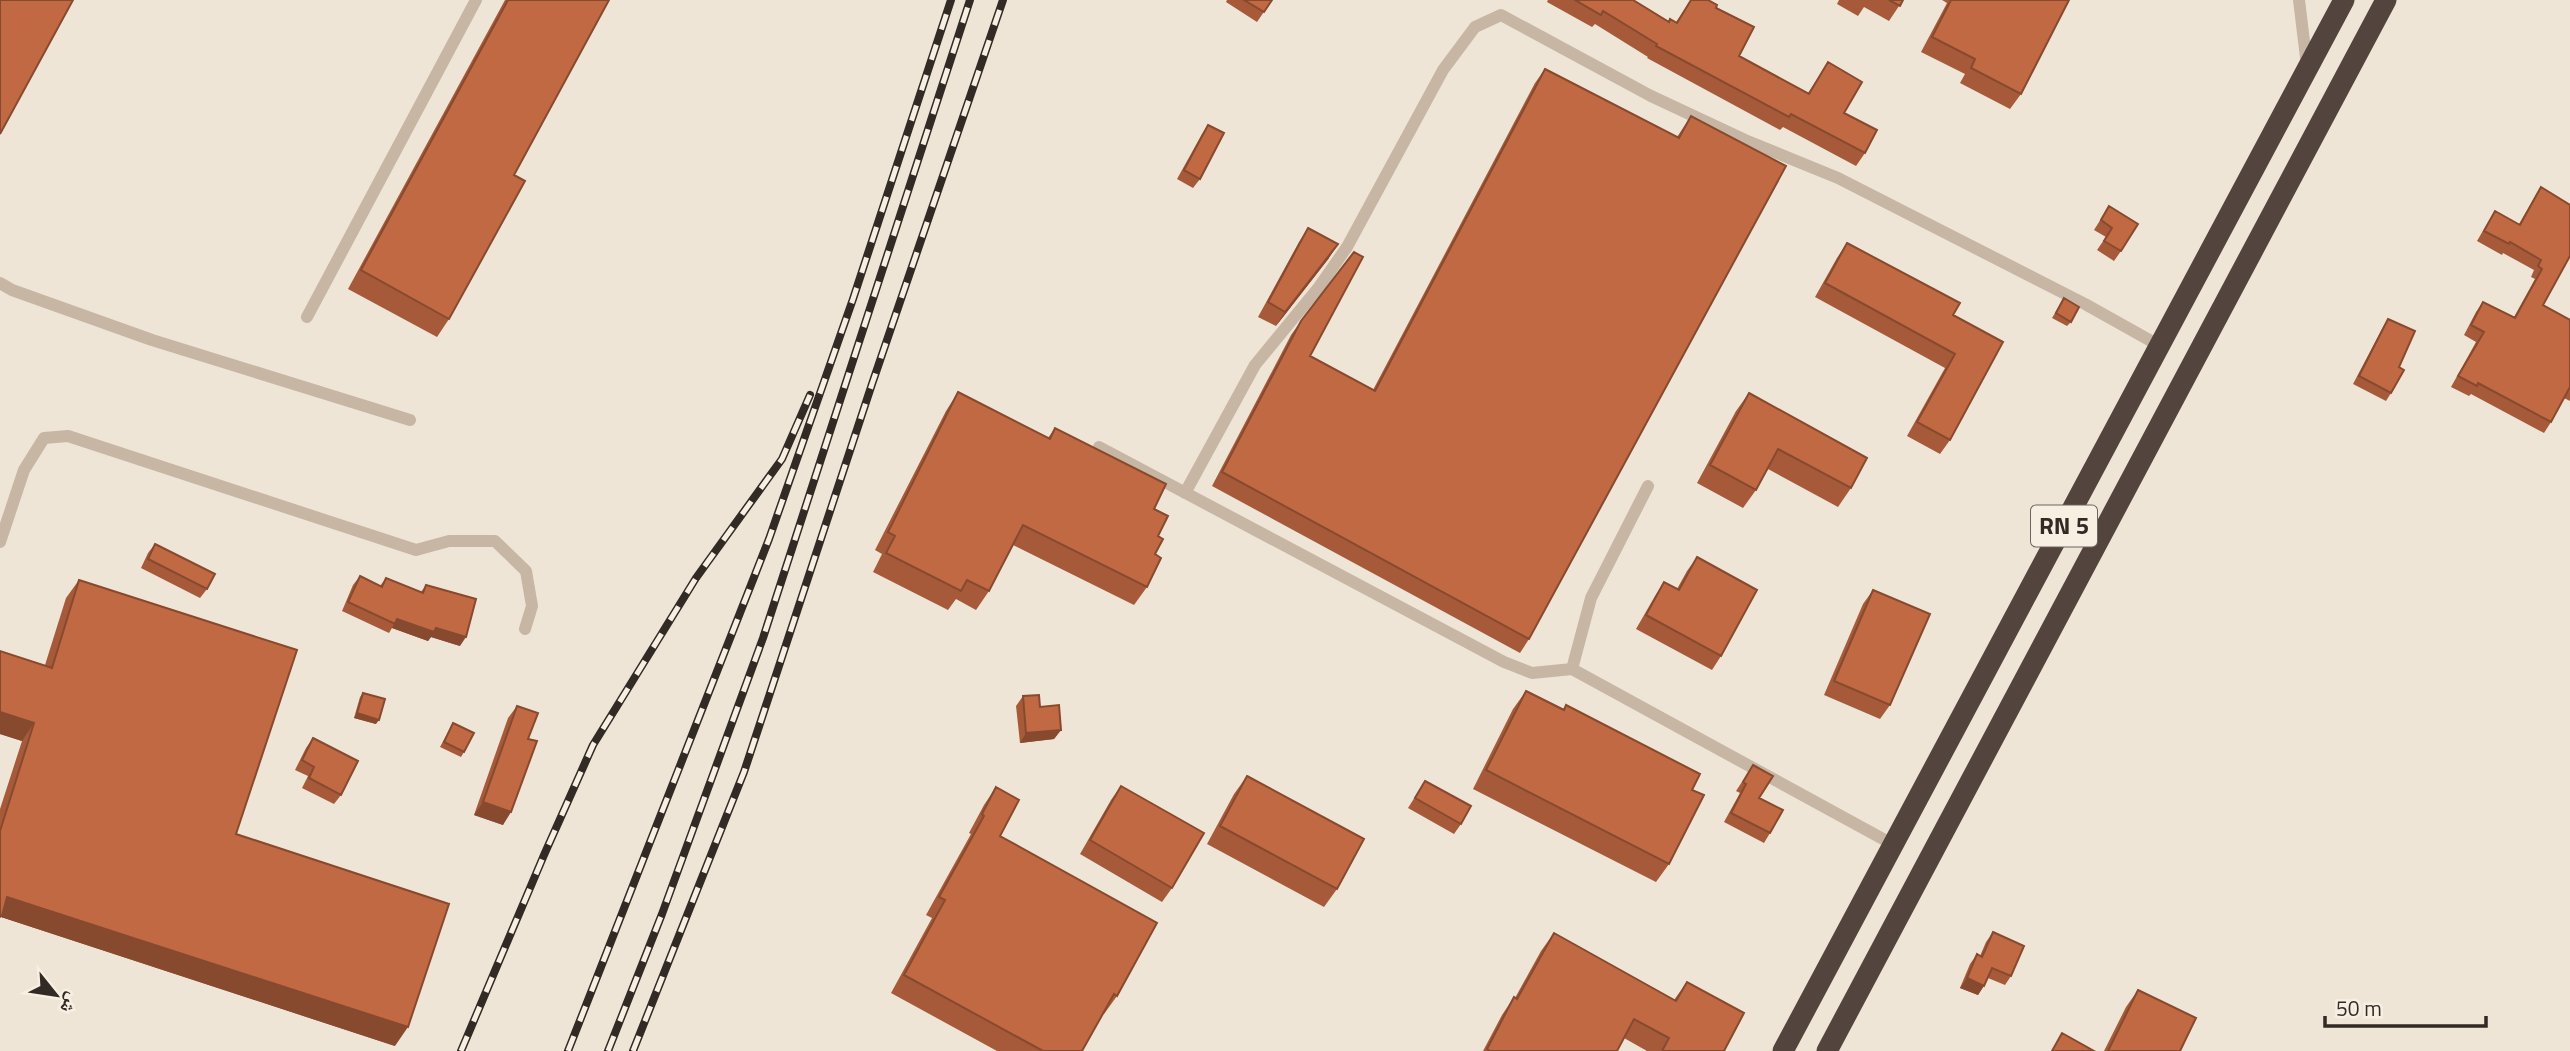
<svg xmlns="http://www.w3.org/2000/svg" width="2570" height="1051" font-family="'Titillium Web','Noto Naskh Arabic',sans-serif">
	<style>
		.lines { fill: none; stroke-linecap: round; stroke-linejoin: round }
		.lane { stroke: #c7b6a4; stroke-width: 12 }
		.highway { stroke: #53453d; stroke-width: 21 }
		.rail-casing { stroke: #322a25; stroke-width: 8 }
		.rail { stroke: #f8efe3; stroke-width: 5; stroke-dasharray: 16; stroke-linecap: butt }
		.wall { fill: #a65a3a }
		.shaded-wall { fill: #874a2f }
		.building { fill: #c16943; stroke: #874a2f; stroke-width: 2 }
		.labels { text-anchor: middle; stroke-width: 6; stroke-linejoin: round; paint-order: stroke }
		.shield { fill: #f8efe3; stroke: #6d655e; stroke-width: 2 }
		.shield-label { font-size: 24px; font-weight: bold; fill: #322a25 }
	</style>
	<rect width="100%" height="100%" fill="#efe5d7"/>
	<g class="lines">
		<!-- lane -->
		<path class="lane" d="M2299 0 2307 66
			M0 283 12 290 152 340 410 420
			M307 317 476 0
			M1099 447 1504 662 1532 673 1572 669 1894 845
			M1185 493 1255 365 1319 287 1347 247 1443 70 1475 27 1501 15 1651 96 1745 140 1838 178 2085 304 2160 346
			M0 542 24 470 44 438 68 436 416 550 449 541H495L526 571 532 606 525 629
			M1572 669 1591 598 1648 486"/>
		<!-- highway -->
		<path class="highway" d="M1783 1051 2344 0
			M1827 1051 2386 0"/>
		<!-- rail casing -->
		<g class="rail-casing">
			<path id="rail" d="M461 1051 544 855 593 745 696 578 782 459 810 395
				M568 1051 769 539 853 299 951 0
				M608 1051 662 914 763 638 970 0
				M633 1051 744 772 872 384 1003 0"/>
		</g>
		<!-- rail -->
		<use href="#rail" class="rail"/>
	</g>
	<!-- wall -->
	<path class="wall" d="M505 0H609L514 175 449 319 437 337 348 289Z
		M1227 0H1272L1257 22 1226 2Z
		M1548 0H1633L1668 22H1676L1691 0 1716 8 1739 56 1808 93 1828 62 1844 113 1865 153 1856 166 1783 127 1780 130 1647 58 1648 57 1595 24 1592 27 1547 2Z
		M1839 0H1903L1889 21 1864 7 1858 16 1837 4Z
		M1942 0H2069L2021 94 2010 109 1960 83 1965 74 1921 52 1947 3Z
		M1545 69 1677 137 1691 116 1529 639 1520 653 1212 486 1291 335 1301 321 1310 356 1373 390 1535 83Z
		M1208 125 1200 179 1193 188 1177 179 1202 134Z
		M2541 187 2543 305 2570 320V401L2564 398 2551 422 2544 433 2471 394 2469 396 2451 387 2476 342 2464 335 2476 312 2483 302 2514 317 2535 279 2531 277 2534 270 2503 253 2502 255 2477 241 2488 222 2495 211 2519 224 2534 198Z
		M2109 206 2121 251 2114 261 2097 250 2106 237 2094 230Z
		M1308 228 1329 258 1276 326 1258 317 1299 242Z
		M1847 243 1953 315 2003 342 1950 440 1940 454 1907 436 1945 368 1815 297 1837 258Z
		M2064 298 2071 322 2067 326 2052 318Z
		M2388 319 2399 367 2391 393 2386 401 2353 384 2383 327Z
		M958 392 1048 438 1055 428 1154 509 1158 536 1155 554 1147 587 1134 605 1013 545 989 591 976 610 956 599 948 610 873 572 882 554 875 550 946 411Z
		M1749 393 1851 488 1838 507 1768 469 1756 490 1743 508 1697 483 1736 411Z
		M155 544 207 589 200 598 141 568 148 553Z
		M1697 557 1721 656 1712 670 1636 629 1655 596 1664 582 1677 589 1687 571Z
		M360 576 380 586 386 578 421 592 426 585 460 646 431 637 428 641 392 628 389 633 342 611 353 585Z
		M79 580 236 834 395 1046 1 917 0 918V809L22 741 0 734V651L45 665 66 598Z
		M1873 590 1890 705 1880 719 1824 695 1863 604Z
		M1526 691 1563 710 1566 705 1692 790 1669 864 1656 882 1473 789 1513 709Z
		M363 693 376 724 354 718 360 697Z
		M1023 696 1040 707 1061 730 1054 739 1020 743 1016 706Z
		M517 706 528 739 503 825 474 815 508 718Z
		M453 723 464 752 461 757 440 747Z
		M313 738 341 795 334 804 302 788 308 776 295 770 306 748Z
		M1753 765 1759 798 1770 833 1764 843 1724 822 1740 793 1736 791Z
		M1247 776 1337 889 1324 907 1207 844 1234 794Z
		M1425 781 1461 824 1454 834 1408 808Z
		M1121 786 1172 888 1162 902 1080 854 1111 800Z
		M996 787 1000 836 1117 996 1104 1014 1103 1013 1082 1051H997L891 993 932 918 926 915 971 834 969 833 984 805Z
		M1993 932 2011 976 2005 985 1988 978 1978 995 1960 988 1970 964 1977 954 1980 956 1986 942Z
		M1554 933 1674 1000 1687 982 1724 1051H1647L1624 1038 1617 1051H1483L1502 1015 1514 997 1515 998 1541 951Z
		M2138 990 2180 1051H2104L2126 1007Z"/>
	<!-- shaded-wall -->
	<path class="shaded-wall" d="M1338 244 1329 258 1276 326 1285 312Z
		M397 619 436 628 466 637 460 646 431 637 428 641 392 628Z
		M0 712 34 723 22 741 0 734Z
		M357 713 379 720 376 724 354 718Z
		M1061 730 1054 739 1020 743 1026 733Z
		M483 802 511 812 503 825 474 815Z
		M7 897 408 1027 395 1046 1 917 0 918V907Z
		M1967 978 1984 986 1978 995 1960 988Z"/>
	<!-- building -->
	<path class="building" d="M0 0H73L0 134Z
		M508 0H609L514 175 525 181 449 319 361 270Z
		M1244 0H1272L1264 12Z
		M1575 0H1633L1669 22 1670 19 1677 23 1691 0H1708L1717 5 1716 8 1754 27 1739 56 1809 94 1828 62 1862 82 1844 113 1877 130 1865 153 1791 114 1789 117 1656 46 1657 44 1603 11 1601 15Z
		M1889 0H1903L1900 6Z
		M1951 0H2069L2021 94 1971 68 1975 59 1932 37Z
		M1545 69 1679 138 1691 116 1786 166 1529 639 1222 472 1301 321 1354 252 1363 257 1310 356 1375 391Z
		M1208 125 1224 133 1200 179 1184 170Z
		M2541 187 2570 205V256L2543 305 2570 320V387L2551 422 2478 383 2477 386 2458 376 2484 332 2471 325 2483 302 2515 318 2542 269 2538 266 2541 260 2510 242 2509 244 2484 231 2495 211 2520 225Z
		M2109 206 2138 224 2121 251 2104 241 2112 228 2101 220Z
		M1308 228 1338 244 1285 312 1268 302Z
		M1847 243 1960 303 1953 315 2003 342 1950 440 1917 422 1955 354 1825 283Z
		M2064 298 2079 307 2071 322 2056 313Z
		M2388 319 2415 331 2399 367 2404 370 2391 393 2359 376Z
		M958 392 1050 439 1055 428 1166 484 1154 509 1168 516 1158 536 1163 539 1155 554 1161 558 1147 587 1023 525 989 591 967 580 961 591 886 553 895 536 888 532Z
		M1749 393 1867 458 1851 488 1778 449 1756 490 1710 465Z
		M155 544 215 574 207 589 148 559Z
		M1697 557 1757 590 1721 656 1646 615 1664 582 1679 590Z
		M360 576 382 587 386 578 423 593 426 585 476 599 466 637 436 628 434 632 397 619 395 624 348 602Z
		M79 580 297 650 236 834 449 904 408 1027 7 897 2 916 0 915V831L34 723 0 712V651L52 668Z
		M1873 590 1930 614 1890 705 1834 681Z
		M1526 691 1564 710 1566 705 1700 774 1692 790 1704 795 1669 864 1486 770Z
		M363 693 385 699 379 720 357 713Z
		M1039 695 1040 707 1059 705 1061 730 1026 733 1023 696Z
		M517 706 538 713 528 739 537 741 511 812 483 802Z
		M453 723 474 733 464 752 444 742Z
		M313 738 358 761 341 795 309 778 314 767 302 760Z
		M1753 765 1773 776 1759 798 1783 810 1770 833 1731 813 1746 784 1743 782Z
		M1247 776 1364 839 1337 889 1220 826Z
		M1425 781 1471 806 1461 824 1415 798Z
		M1121 786 1204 833 1172 888 1090 840Z
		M996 787 1019 800 1000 836 1157 923 1117 996 1114 994 1082 1051H1043L904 975 945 900 939 897 984 816 982 814Z
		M1993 932 2024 946 2011 976 1992 968 1984 986 1967 978 1977 954 1982 957Z
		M1554 933 1676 1001 1687 982 1744 1013 1724 1051H1662L1669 1038 1634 1019 1617 1051H1490L1487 1049 1514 997 1517 999Z
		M2138 990 2196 1018 2180 1051H2108Z
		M2062 1033 2094 1051H2052Z"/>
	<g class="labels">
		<!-- shield labels -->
		<rect class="shield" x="2031" y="505.5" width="66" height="41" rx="5"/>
		<g class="shield-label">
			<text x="2064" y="534">RN 5</text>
		</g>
	</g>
	<!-- north arrow -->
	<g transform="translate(56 995) rotate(120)" stroke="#f8efe3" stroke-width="5" paint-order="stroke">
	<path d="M0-5L12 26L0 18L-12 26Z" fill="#322a25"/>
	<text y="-10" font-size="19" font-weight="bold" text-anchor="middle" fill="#322a25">ش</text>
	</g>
	<!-- scale -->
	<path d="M2325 1016v10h161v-10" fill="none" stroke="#322a25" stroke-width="3.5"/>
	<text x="2336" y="1016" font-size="21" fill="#322a25" stroke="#f8efe3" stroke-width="5" paint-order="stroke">50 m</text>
</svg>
